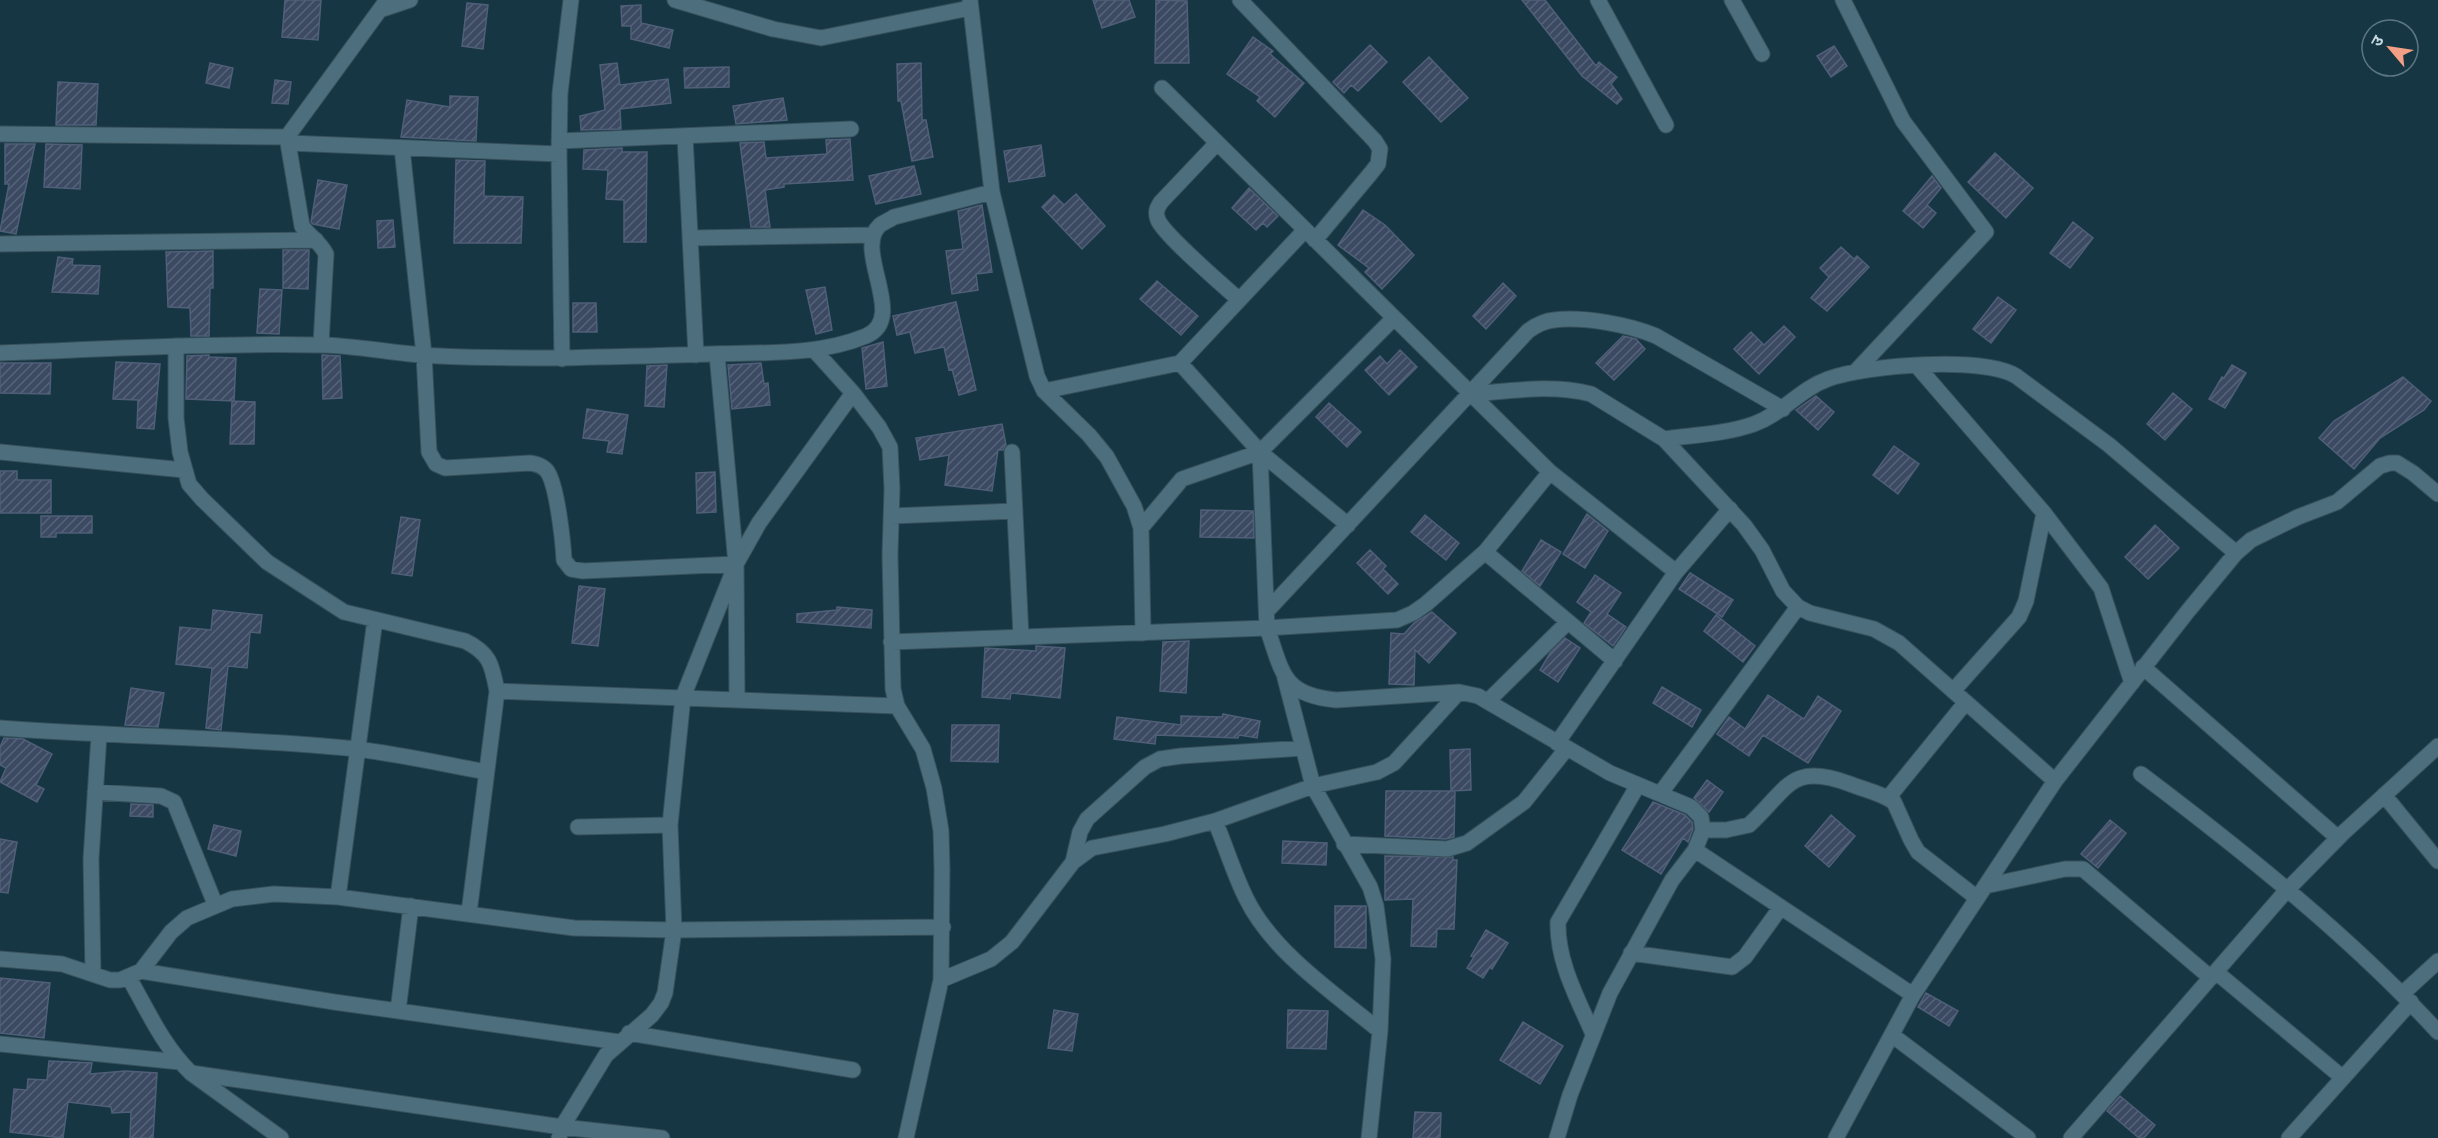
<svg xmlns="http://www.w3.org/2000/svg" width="2438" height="1138" font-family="Bitter,'Noto Sans Devanagari',serif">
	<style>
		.building { fill: url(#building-hatch); stroke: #505f78; stroke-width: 1.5 }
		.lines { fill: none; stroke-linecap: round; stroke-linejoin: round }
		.minor-casing { stroke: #37515c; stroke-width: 17 }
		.minor { stroke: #4d6f7d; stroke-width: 15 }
	</style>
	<defs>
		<pattern id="building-hatch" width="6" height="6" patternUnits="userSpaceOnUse" patternTransform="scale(1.5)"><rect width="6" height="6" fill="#3b4a62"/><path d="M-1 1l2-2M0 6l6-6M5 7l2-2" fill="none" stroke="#566378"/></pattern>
	</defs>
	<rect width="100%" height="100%" fill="#163643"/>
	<!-- building -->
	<path class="building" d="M285 0H321L318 40 282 37Z
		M1093 0H1129L1135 17 1102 28Z
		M1156 0 1187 1 1189 63H1155Z
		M1522 0H1545L1596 66 1599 62 1617 77 1611 84 1622 99 1617 104 1582 76Z
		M467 3 488 5 483 49 462 46Z
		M641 5V23L673 30 669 48 631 39V26H622L621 6Z
		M1253 37 1273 51 1270 54 1304 83 1275 117 1257 101 1260 97 1227 74Z
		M1370 45 1387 62 1358 91 1351 85 1344 93 1333 82Z
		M1834 46 1847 66 1831 77 1817 56Z
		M1429 57 1468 98 1441 122 1403 82Z
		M210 63 233 68 229 88 206 83Z
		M617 63 620 85 668 79 671 103 620 109 621 129 581 130 580 116 605 110 600 65Z
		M921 63 922 120H926L933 157 912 161 901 101H898L897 64Z
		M729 67V87L685 88 684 68Z
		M275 80 291 82 288 104 272 103Z
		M58 82 98 84 96 125H56Z
		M450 96 478 97 476 141 401 137 407 100 450 107Z
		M783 98 787 120 736 124 733 106Z
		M850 139 853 180 784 184V187L765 190 770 227H751L740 143 764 142 766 158 827 154 826 140Z
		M5 144H35L16 234 0 231 9 184H5Z
		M46 144 82 145 80 189 44 187Z
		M1041 145 1045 176 1009 182 1004 151Z
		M622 148V152H647L646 242H624V200L606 199 608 170 583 169 584 150Z
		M1995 153 2033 188 2006 218 1968 182Z
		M456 160 485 161 484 196 523 197 521 243H454Z
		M914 166 921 194 876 204 869 176Z
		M1932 176 1941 188 1927 205 1936 213 1923 228 1903 211Z
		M318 180 347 185 339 229 313 224 311 222Z
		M1249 188 1278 216 1267 227 1263 223 1256 230 1232 208Z
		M1076 194 1105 226 1082 249 1042 207 1054 195 1064 205Z
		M982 205 992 272 976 274 978 290 952 294 946 251 963 249 958 211Z
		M1363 210 1385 225 1414 255 1382 289 1365 272 1369 268 1338 245Z
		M393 220 395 247 378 248 377 221Z
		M2073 222 2093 238 2070 268 2050 253Z
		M1841 247 1854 259 1857 256 1869 267 1827 311 1811 298 1829 277 1820 268Z
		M283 250H309L308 289 283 288Z
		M213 251V288H210L209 336H191L190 308 168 307 166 252Z
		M58 257 73 259 72 265 100 266 98 294 52 292Z
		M1157 281 1198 316 1181 335 1140 299Z
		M1503 283 1516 296 1486 329 1473 316Z
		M825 287 832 330 816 334 806 290Z
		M260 289 282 290 279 334 257 333Z
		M1998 297 2016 310 1991 343 1973 329Z
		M956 302 976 390 959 395 952 369 949 370 944 347 915 353 910 332 897 335 893 316Z
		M573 303H596L597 332H573Z
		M1784 326 1795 337 1759 374 1734 349 1751 332 1764 345Z
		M1623 336 1636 339 1645 349 1614 380 1596 363Z
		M883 342 887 386 866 389 862 348Z
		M1400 350 1417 367 1389 395 1365 370 1380 356 1387 364Z
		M209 355V357L236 358 234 401 186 399 187 356Z
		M322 355 340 356 342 398 323 399Z
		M116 362 160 364 154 429 137 428 138 400 113 399Z
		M0 363H51L50 394 0 393Z
		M761 363 764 384 768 383 770 405 732 409 728 365Z
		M667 365 664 407 645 406 647 366Z
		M2232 365 2246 373 2225 408 2209 399 2222 377 2224 378Z
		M2403 377 2431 401 2424 410 2380 438 2354 469 2319 438 2334 421Z
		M2173 393 2192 409 2165 440 2147 424Z
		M1816 396 1834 412 1818 430 1796 410Z
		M232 401 255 402 254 444H230Z
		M1329 403 1361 432 1347 447 1316 417Z
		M587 409 628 415 622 454 607 452 609 441 583 438Z
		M1002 424 1006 445 1003 450H998L992 491 945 485 949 455 920 460 916 438Z
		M1894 446 1919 464 1898 494 1873 475Z
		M0 471H17V480H51V513H0Z
		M715 472 716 512 697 513 696 473Z
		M1201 510 1253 511 1254 538 1200 537Z
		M1587 514 1608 531 1585 568 1563 554Z
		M1425 515 1459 543 1446 560 1411 532Z
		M41 516H92V533H56V537H41Z
		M401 517 420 520 412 576 392 573Z
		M2155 525 2179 548 2148 579 2125 557Z
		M1541 540 1561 552 1540 586 1522 571Z
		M1370 550 1386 566 1383 569 1398 584 1388 594 1357 563Z
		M1690 573 1733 600 1722 617 1679 589Z
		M1595 575 1621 593 1607 614 1626 627 1613 646 1584 623 1591 612 1577 602Z
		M579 586 605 589 598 646 572 643Z
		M837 607 872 610 871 628 797 622V614L837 610Z
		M213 610 262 615 260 633 250 632 247 668 228 666 221 730 206 728 212 668 176 664 180 627 211 630Z
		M1432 612 1456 633 1429 663 1415 650 1414 685 1389 684 1391 633 1404 634 1414 623Z
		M1716 615 1755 646 1743 662 1704 631Z
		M1565 638 1580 648 1558 682 1540 670 1550 653Z
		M1189 641 1186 693 1160 691 1163 642Z
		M1036 646 1065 648 1060 698 1011 693 1010 699 982 697 985 648 1036 651Z
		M1662 687 1701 710 1692 727 1653 703Z
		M131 688 164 693 158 727 125 725Z
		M1768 695 1804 719 1818 696 1841 711 1808 763 1763 735 1749 756 1717 734 1729 717 1745 729Z
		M1223 714 1260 721 1257 738 1239 735 1238 738 1156 735 1155 744 1114 739 1117 717 1181 725V716L1222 717Z
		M952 725H999L998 762 951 761Z
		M4 738 23 739 52 754 36 785 44 789 37 802 0 782 6 768 0 765V747Z
		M1470 749 1471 790 1451 791 1450 750Z
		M1707 780 1723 792 1709 812 1694 798Z
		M1386 791H1455L1454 837 1446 839 1385 836Z
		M1653 802 1685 815 1692 822 1693 829 1688 842 1683 838 1661 874 1622 850Z
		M131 804 153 805V817L130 816Z
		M1831 815 1855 836 1829 867 1805 846Z
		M2110 820 2126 833 2098 868 2081 854Z
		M214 825 241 831 236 856 208 849Z
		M0 839 17 842 8 893 0 892Z
		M1283 841 1327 843 1326 865 1282 863Z
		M1385 856 1453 857V860H1457L1454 929H1437L1436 947 1411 946 1413 899 1385 900Z
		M1335 906H1366V948L1335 947Z
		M1486 930 1508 943 1492 969 1490 967 1483 978 1467 968 1474 957 1471 956Z
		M0 978 50 983 44 1038 0 1033Z
		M1926 993 1958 1011 1949 1026 1918 1007Z
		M1054 1010 1078 1014 1072 1051 1048 1048Z
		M1288 1010 1328 1011 1326 1049 1287 1048Z
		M1523 1022 1563 1046 1540 1084 1500 1060Z
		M49 1061 92 1063 90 1074 125 1071 157 1073 153 1138H130L131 1112 112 1113 111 1107 68 1102 63 1138 10 1132 14 1089 27 1090 28 1079 47 1080Z
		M2120 1096 2155 1125 2144 1138H2139L2107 1111Z
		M1415 1112 1441 1113 1440 1138H1413Z"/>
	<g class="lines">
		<!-- minor casing -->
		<g class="minor-casing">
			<path id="minor" d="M675 0 773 29 821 38 970 8
				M970 0 992 192 1037 376 1044 391 1089 435 1107 457 1134 506 1141 528 1143 633
				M1240 0 1375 141 1380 149 1378 164 1371 173 1315 240
				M1598 0 1666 125
				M1732 0 1762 54
				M1843 0 1903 121 1986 232 1856 371
				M380 10 410 0
				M1162 88 1550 472 1676 572
				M0 134 287 137
				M685 136 696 355
				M559 141 851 129
				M288 143 559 154
				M1217 143 1161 202C1157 208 1155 212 1158 220 1165 236 1223 285 1239 300
				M402 148 424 355 429 452 436 464 445 468 530 463C536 464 542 465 547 471 557 485 563 541 564 560L571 569 583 571 736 564
				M690 238 873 235
				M0 244 316 240
				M321 344 326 254C320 242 310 237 302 226L287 137 387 0
				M176 346V418L180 452 189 484 202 499 267 562 344 612 465 641C490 653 492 665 497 691L469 913
				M815 351 853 393 879 427 890 447 892 489 890 555 893 689 897 706 923 749 934 788 941 831 942 869 941 980 906 1138
				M0 353C106 349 212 343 318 345 358 345 399 355 439 356 530 360 620 357 712 354 764 352 817 356 866 336 909 318 852 250 880 225 884 222 890 220 894 217L992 192
				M717 354 736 564 737 699
				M562 359 559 154 560 93 571 0
				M1180 363 1260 452 1267 628 1397 620 1413 613 1426 604 1485 552 1550 472
				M1917 366 2044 513 2101 588 2132 683
				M1044 391 1180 363 1305 230
				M1470 394C1511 391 1551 384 1591 394L1664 439 1744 525 1762 550 1783 591 1798 607 1810 613 1874 629 1899 643 2055 781
				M1664 439C1693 435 1726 434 1754 424 1782 414 1800 389 1828 379 1865 365 1983 356 2016 376L2109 445 2236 553
				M0 452 184 470
				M1012 452 1021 636
				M1260 452 1348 525
				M891 516 1015 511
				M1141 528 1182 479 1260 452 1394 318
				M1485 552 1615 661
				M1267 611 1528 331C1536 325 1544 321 1554 320 1583 316 1630 325 1656 336L1783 409
				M891 642 1267 628C1283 673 1282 695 1336 700L1459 692 1478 696 1610 773 1691 807 1701 817 1703 830 1695 850 1672 880 1610 993 1570 1095 1557 1138
				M2143 667 2338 838
				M1285 678 1313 786 1370 887 1376 906 1383 959 1380 1031 1369 1138
				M497 691 897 706
				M1953 691 2019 617 2026 601 2044 513
				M1488 701 1568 622
				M0 728C118 737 238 737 356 749 399 754 443 764 486 772
				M1557 743 1676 572 1730 509
				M2141 774C2243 851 2352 938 2438 1032
				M95 792 161 796 174 802 215 904
				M1660 794 1798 607
				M2384 795 2438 861
				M1888 798 1966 702
				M1215 821C1226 847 1234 874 1246 898 1272 952 1335 994 1380 1031
				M578 827 670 825
				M1703 830H1726L1749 825C1789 788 1790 762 1850 784 1865 790 1881 793 1894 802L1911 840 1918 852 1977 898
				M1344 844 1447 849 1467 843 1524 802 1567 748
				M1695 850 1913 995
				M1073 862 1080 832 1087 819 1145 767 1160 759 1181 756 1303 748
				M1985 886 2065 869H2083L2211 978
				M338 897 375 620
				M1631 953 1732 967 1745 957 1781 907
				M0 959 62 964 110 980H120L141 971 171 932 187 918 232 899 274 894 338 897 574 928 674 930 943 927
				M141 971 334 1002 619 1042
				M2216 972 2343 1078
				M93 974 91 859 99 735
				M129 978C148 1011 163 1046 191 1073L281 1138
				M941 980 991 959 1012 942 1073 862 1092 848 1165 834 1215 821 1313 786 1377 772 1394 763 1459 692
				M2402 994 2438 961
				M398 1011 411 906
				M629 1033 853 1070
				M1593 1034C1578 999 1557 962 1558 922L1638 785
				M1892 1035 2028 1138
				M0 1044 180 1062
				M191 1073 562 1127 662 1138
				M559 1138 562 1127 606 1055 652 1015 661 1003 665 993 674 930 670 825 683 697 736 564 759 523 853 393
				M1836 1138 1913 995 2055 781 2188 611 2236 553 2251 540 2298 517 2337 502 2380 466 2390 463H2397L2413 473 2438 494
				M2071 1138 2287 890 2343 833 2438 746
				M2289 1138 2411 1002"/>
		</g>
		<!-- minor -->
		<use href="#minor" class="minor"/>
	</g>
	<!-- north arrow -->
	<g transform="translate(2390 48) rotate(299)"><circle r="28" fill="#163643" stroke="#5c7681" stroke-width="1.5"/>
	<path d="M0-4.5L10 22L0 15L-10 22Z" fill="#f39f85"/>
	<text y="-9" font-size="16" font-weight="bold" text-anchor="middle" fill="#c5d7df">उ</text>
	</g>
</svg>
